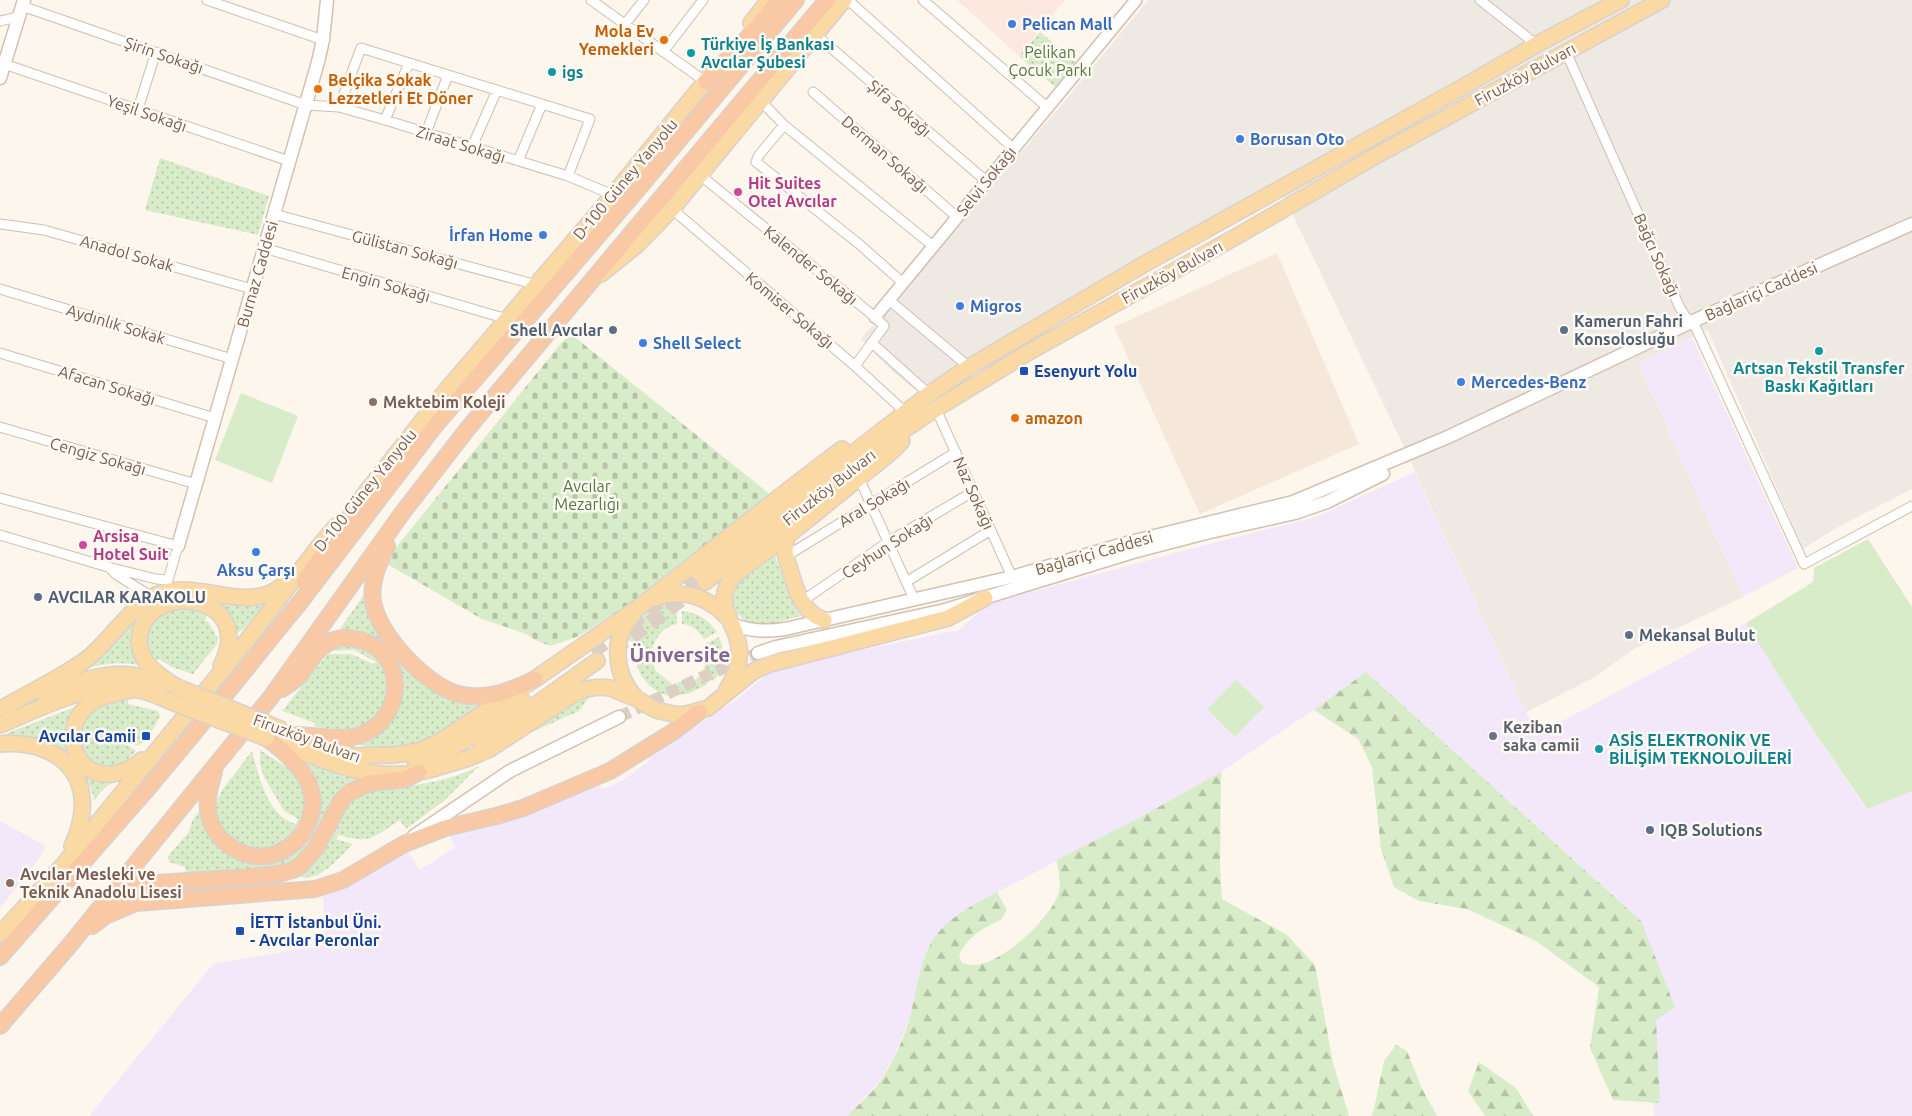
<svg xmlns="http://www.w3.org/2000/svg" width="1912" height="1116" font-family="Ubuntu,sans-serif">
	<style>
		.residential { fill: #f5e8da }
		.commercial { fill: #fde8e0 }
		.industrial { fill: #efe9e4 }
		.education { fill: #f3e8fa }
		.grass { fill: url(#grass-dots) }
		.forest { fill: url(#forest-firs) }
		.cemetery { fill: url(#cemetery-stones) }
		.pitch { fill: #d8ecc9 }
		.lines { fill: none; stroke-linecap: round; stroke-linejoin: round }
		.secondary-tunnel { stroke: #dcd0c4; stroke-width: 12; stroke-dasharray: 12 6; stroke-linecap: butt }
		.primary-tunnel { stroke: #dcd0c4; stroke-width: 15; stroke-dasharray: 15 8; stroke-linecap: butt }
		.minor-casing { stroke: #d1beb0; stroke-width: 11 }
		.tertiary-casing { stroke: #d1beb0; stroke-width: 14 }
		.secondary-casing { stroke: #d6c0b0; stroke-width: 15 }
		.primary-casing { stroke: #dad1cd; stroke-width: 18 }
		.trunk-casing { stroke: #dad1cd; stroke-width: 18 }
		.minor { stroke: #fff; stroke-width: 9 }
		.tertiary { stroke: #fff; stroke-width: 11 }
		.secondary { stroke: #fff; stroke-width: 12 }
		.primary { stroke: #fbd9a5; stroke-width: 15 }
		.trunk { stroke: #f9c8a4; stroke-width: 15 }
		.primary-bridge-casing { stroke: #dad1cd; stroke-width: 18; stroke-linecap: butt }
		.primary-bridge { stroke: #fbd9a5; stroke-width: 15 }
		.shop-dot { fill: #3f7fe0; stroke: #fffaf3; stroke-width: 2 }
		.food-dot { fill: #e8710a; stroke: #fffaf3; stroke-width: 2 }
		.culture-dot { fill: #0f9aa8; stroke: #fffaf3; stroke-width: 2 }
		.hotel-dot { fill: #d1479c; stroke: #fffaf3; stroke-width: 2 }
		.service-dot { fill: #5c6f8a; stroke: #fffaf3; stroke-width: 2 }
		.transit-dot { fill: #1a4fb4; stroke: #fffaf3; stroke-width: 2 }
		.education-dot { fill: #8d6e63; stroke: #fffaf3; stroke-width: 2 }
		.worship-dot { fill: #6b7280; stroke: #fffaf3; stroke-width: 2 }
		.labels { text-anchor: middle; stroke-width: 5; stroke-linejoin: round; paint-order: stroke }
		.shop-label { font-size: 16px; font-weight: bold; fill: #366cbe; stroke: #fffaf3; text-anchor: start }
		.food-label { font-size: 16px; font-weight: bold; fill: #c56008; stroke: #fffaf3; text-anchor: start }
		.culture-label { font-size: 16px; font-weight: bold; fill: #0d838f; stroke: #fffaf3; text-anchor: start }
		.park-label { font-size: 16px; fill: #537a41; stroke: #fffaf3 }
		.street-label { font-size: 16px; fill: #7a5c4d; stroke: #fffaf3 }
		.hotel-label { font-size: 16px; font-weight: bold; fill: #b23c85; stroke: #fffaf3; text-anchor: start }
		.service-label { font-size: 16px; font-weight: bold; fill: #4e5e75; stroke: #fffaf3; text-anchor: start }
		.transit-label { font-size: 16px; font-weight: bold; fill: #164399; stroke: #fffaf3; text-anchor: start }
		.education-label { font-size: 16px; font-weight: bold; fill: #785e54; stroke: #fffaf3; text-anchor: start }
		.worship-label { font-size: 16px; font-weight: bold; fill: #5b616d; stroke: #fffaf3; text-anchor: start }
		.district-label { font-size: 21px; font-weight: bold; fill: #846695; stroke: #fffaf3 }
	</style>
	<defs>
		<pattern id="grass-dots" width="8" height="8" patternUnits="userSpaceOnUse" patternTransform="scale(1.25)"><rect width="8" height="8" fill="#d8ecc9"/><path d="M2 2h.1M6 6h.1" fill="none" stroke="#b4c2a5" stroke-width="1.8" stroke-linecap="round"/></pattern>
		<pattern id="forest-firs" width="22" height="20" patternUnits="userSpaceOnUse" patternTransform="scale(1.25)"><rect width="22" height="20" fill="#d8ecc9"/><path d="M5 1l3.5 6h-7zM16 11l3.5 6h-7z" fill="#b4c2a5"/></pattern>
		<pattern id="cemetery-stones" width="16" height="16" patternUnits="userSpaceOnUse" patternTransform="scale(1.25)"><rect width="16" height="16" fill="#d8ecc9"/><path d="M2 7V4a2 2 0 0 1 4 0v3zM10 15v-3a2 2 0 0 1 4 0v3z" fill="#b4c2a5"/></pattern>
	</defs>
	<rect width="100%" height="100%" fill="#fdf6ec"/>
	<!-- residential -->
	<path class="residential" d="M1277 253 1359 444 1200 514 1114 327Z"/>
	<!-- commercial -->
	<path class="commercial" d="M957 0H1065L1019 56Z"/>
	<!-- industrial -->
	<path class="industrial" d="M1148 0H1912V489L1838 527 1803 549 1708 330 1638 363 1743 597 1634 649 1593 678 1526 712 1405 449 1277 182 929 389 915 390 892 371 861 339 1064 102Z"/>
	<!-- education -->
	<path class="education" d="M1692 338 1798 568 1743 597 1638 363Z
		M1415 472 1526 712 1538 734 1746 623 1804 716 1866 809 1912 791V1116H1654L1641 921 1366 672 1314 710 1221 772 1139 818 971 906 918 978 910 1019 893 1058 879 1082 847 1116H89L213 964 325 945 323 895 359 881 399 855 408 852 420 870 455 847 448 834 505 822 589 788 599 786 604 789 623 780 648 762 653 753 735 701 772 670 852 652 959 630 988 604 1197 547 1316 517Z
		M0 821 46 846 38 860 0 908Z"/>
	<!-- grass -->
	<path class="grass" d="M1040 32 1079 64 1057 89 1019 56Z
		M160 158 269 196 258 235 145 210Z
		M775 556 796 610 801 616 766 625H755L745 621 733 610 732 595 734 588 739 581Z
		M365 593 418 679C443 700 462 700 492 702L419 745 378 749 349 743 399 702 403 683 399 667 342 633 340 629Z
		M222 599 261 603 263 607 244 629 235 634 227 612 219 604Z
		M674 601 677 612V624C663 627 656 636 652 650H639L635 643 628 640C633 618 653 604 674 601Z
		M177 607 209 611 205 620 209 623 218 639 217 644 193 674 174 668 158 659 155 662C139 646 147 633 155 616Z
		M682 611C697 612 709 620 717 632L704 639C699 631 692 625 682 624Z
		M139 615 141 617 140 665C120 662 102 662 82 671L105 653Z
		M719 637C726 651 725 669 713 681L702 672 707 660 706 644Z
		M335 645 366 647 388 670 386 705 367 726 338 731 314 726 315 723 282 711 328 654H351L373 664 376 662 354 650 324 651Z
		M636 655 650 656 656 671 672 684 670 696C651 692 635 674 636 655Z
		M700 677 708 683 706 685 688 694 676 695 678 682H690Z
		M592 693 579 711 523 736 569 703Z
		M119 699 128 700V704L158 711 160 716 154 728 139 746 138 744 136 746 123 735 119 740 136 751 121 765 109 769 86 759 78 746 81 723 98 706Z
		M80 705 69 751 121 778V780C108 783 101 791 94 801 92 788 87 780 79 770 57 740 36 736 0 736Z
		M260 750 286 767 289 765 299 776 306 800 305 814 299 828 281 845 268 849 244 848 224 833 216 821 212 803H216L222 790 252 751C259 776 267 816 296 824L298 819 284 811 264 777 260 764Z
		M303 762 341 776 362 779 299 860 276 870 186 875 185 867 169 862 168 856 189 832 192 821 201 808C211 842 210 845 244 859L309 834Z
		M479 766 445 800 406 829 400 820C372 838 371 844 338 835L336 839 353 844C338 858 318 886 295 875L336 817 357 792C399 786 441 786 479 766Z"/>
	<!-- forest -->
	<path class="forest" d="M1366 672 1641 921 1675 1007 1656 1020 1660 1103 1613 1100 1590 1048 1599 987 1536 941 1467 909 1419 901 1394 887 1381 849 1372 767 1358 739 1314 710Z
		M1221 772 1220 865 1222 899 1287 935 1315 965 1333 1063 1349 1116H847C858 1105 870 1095 879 1083 890 1068 906 1035 910 1017 916 994 919 964 931 943 945 919 973 905 997 892L1007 910 1001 920C983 928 968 936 959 955L962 963C967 964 973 966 977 965 1005 960 1048 921 1058 895 1062 884 1058 871 1057 860L1139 818Z
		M1396 1045 1407 1051 1422 1089 1437 1116H1371L1374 1109 1384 1061Z
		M1479 1062 1516 1088 1533 1116H1485L1468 1091Z"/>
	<!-- cemetery -->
	<path class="cemetery" d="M571 334 772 496 656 587 579 636 551 646 537 641 526 634 482 619 387 564 394 550 562 342Z"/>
	<!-- pitch -->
	<path class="pitch" d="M241 393 298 416 272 483 215 460Z
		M1868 539 1912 607V791L1867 809 1804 716 1746 623 1813 582 1814 568Z
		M1236 680 1264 707 1235 737 1207 709Z"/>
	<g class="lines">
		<!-- secondary-tunnel -->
		<path class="secondary-tunnel" d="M619 717 694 681 758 653"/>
		<!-- primary-tunnel -->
		<path class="primary-tunnel" d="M613 650 705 582
			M592 652 699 573"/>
		<!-- minor casing -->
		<g class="minor-casing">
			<path id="minor" d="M207 0 323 40
				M591 0 706 82
				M848 0 1013 148
				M923 0 1047 107
				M1480 0 1532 41 1535 46
				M22 6 306 105 339 107 385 120 568 176 613 195
				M0 21 18 17
				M625 24 644 0
				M815 34 986 181
				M663 52 703 0
				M1566 52 1680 308 1685 316 1696 328 1804 564 1912 506
				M4 64 289 161
				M813 92 957 217
				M761 101 784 125 933 246
				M339 107 361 48 590 119 568 176
				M138 109 156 52
				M385 120 409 63
				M784 125 759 155 756 162 859 244 903 283
				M426 133 448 75
				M472 147 497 90
				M518 161 542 104
				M700 175 875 317 884 326 855 366
				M672 209 855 366 905 412
				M274 214 537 285
				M0 224 44 230 252 289
				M264 248 507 319
				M0 289 232 359
				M889 300 969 367
				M872 343 929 394
				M0 353 215 418
				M936 409 1012 577
				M0 427 196 484
				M859 478 914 599
				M0 498 178 546 168 580 156 579 108 567 0 535
				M793 552 956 452
				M109 567 117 575 152 597
				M906 582 991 530
				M801 602 888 542 974 491"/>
		</g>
		<!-- tertiary casing -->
		<g class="tertiary-casing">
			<path id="tertiary" d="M875 317 1136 0"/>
		</g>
		<!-- secondary casing -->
		<g class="secondary-casing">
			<path id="secondary" d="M0 78 24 0
				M178 546 318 62 323 40 327 0
				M731 624C750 631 765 632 785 629L1012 577 1130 542 1293 502 1448 437 1691 322 1912 224
				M758 653 776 647 945 610 1133 552 1206 533 1295 513 1327 502 1383 474
				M414 836 510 771 619 717"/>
		</g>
		<!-- primary casing -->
		<g class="primary-casing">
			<path id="primary" d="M751 23 769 0
				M601 274 637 245 672 209 844 0
				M360 500 448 388 613 195 713 72
				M787 536 785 551 786 557C794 581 798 611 824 620
				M699 573 929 394 969 367 1141 266 1461 88 1543 41 1621 0
				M705 582 812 500 862 459 926 415 1029 352 1239 235 1379 154 1662 0
				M655 598C683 588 708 597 728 618
				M633 615C610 638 615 676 636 698
				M175 686C155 673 135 660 140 633 150 581 258 593 221 666
				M134 689C120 693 105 694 94 701 46 732 87 805 142 760
				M727 689C738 673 743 654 736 635 730 618 718 603 728 584 736 570 762 555 775 545 802 525 827 504 853 483 869 469 888 457 902 441
				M44 694C71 684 101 672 130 675 142 676 153 680 164 683
				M3 708C31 691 62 678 88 658 112 639 133 601 162 593 198 582 234 606 268 594 275 592 281 587 287 582
				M0 725C39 709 90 681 134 689 145 691 156 695 167 700
				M305 738 363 759
				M271 740C321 759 369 784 424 771 433 769 442 767 450 762
				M482 743 597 661
				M0 744C67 739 101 785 72 846
				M354 756 394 755 419 751 439 742 535 679 642 605 792 487 842 449
				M415 761C458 750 487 725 522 700
				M442 766 469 758 490 749 575 693C587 688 597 686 610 688L637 699 656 710 673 714 683 715 708 708 754 671 770 664 948 618 985 598
				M0 934 64 864 253 633 319 546 336 526"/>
		</g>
		<!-- trunk casing -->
		<g class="trunk-casing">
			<path id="trunk" d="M706 82 751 34 779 0
				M387 546C379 563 370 582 373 601 378 635 426 685 458 694 485 701 511 691 535 679
				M304 581 368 491
				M282 689C288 685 295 681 300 675 310 662 318 646 334 640 342 637 352 638 360 640 408 653 405 720 360 735 340 742 317 735 296 735
				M214 772C211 784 206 797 208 810 211 840 243 862 272 855 284 852 296 843 303 833 329 792 298 761 266 738
				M111 897 141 884 262 876 283 873 293 870 301 865 316 848 341 801 349 793 369 783 406 779 419 772
				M92 926 105 916 136 903 315 889 343 880 404 844 445 828 496 816 523 808 610 771 676 730 699 712
				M0 957 149 787 199 727 301 601 434 427 633 195 796 0
				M0 1026 69 946 271 697 403 512 469 427 827 0"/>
		</g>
		<!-- minor -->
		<use href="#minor" class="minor"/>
		<!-- tertiary -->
		<use href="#tertiary" class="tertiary"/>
		<!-- secondary -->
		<use href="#secondary" class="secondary"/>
		<!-- primary -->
		<use href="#primary" class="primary"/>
		<!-- trunk -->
		<use href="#trunk" class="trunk"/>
		<!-- primary-bridge casing -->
		<g class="primary-bridge-casing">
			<path id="primary-bridge" d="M175 686 283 730
				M167 700 266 738"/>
		</g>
		<!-- primary-bridge -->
		<use href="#primary-bridge" class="primary-bridge"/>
	</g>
	<!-- markers -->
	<g class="shop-dot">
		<circle cx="1012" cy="24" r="5"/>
		<circle cx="1240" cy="139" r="5"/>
		<circle cx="543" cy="235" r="5"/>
		<circle cx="960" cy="306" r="5"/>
		<circle cx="643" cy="343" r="5"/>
		<circle cx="1461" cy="382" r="5"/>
		<circle cx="256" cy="552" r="5"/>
	</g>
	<g class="food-dot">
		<circle cx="664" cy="40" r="5"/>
		<circle cx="318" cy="89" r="5"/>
		<circle cx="1015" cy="418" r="5"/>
	</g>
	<g class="culture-dot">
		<circle cx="691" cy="53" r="5"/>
		<circle cx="552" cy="72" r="5"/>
		<circle cx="1819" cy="351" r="5"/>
		<circle cx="1599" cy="749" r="5"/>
	</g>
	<g class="hotel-dot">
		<circle cx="738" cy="192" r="5"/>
		<circle cx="83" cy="545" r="5"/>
	</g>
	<g class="service-dot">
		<circle cx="613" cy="330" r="5"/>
		<circle cx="1564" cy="330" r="5"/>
		<circle cx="38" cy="597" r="5"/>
		<circle cx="1629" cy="635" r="5"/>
		<circle cx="1650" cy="830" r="5"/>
	</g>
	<g class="transit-dot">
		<rect x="1019" y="366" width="10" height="10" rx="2.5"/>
		<rect x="141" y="731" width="10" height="10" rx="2.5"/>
		<rect x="235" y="926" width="10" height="10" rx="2.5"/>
	</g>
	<g class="education-dot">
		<circle cx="373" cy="402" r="5"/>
		<circle cx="10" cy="883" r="5"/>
	</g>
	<circle class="worship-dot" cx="1493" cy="736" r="5"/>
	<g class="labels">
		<!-- shop labels -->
		<g class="shop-label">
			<text x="1022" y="30">Pelican Mall</text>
			<text x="1250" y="145">Borusan Oto</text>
			<text x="533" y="241" text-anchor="end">İrfan Home</text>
			<text x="970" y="312">Migros</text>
			<text x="653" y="349">Shell Select</text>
			<text x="1471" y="388">Mercedes-Benz</text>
			<text x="256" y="576" text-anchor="middle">Aksu Çarşı</text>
		</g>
		<!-- food labels -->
		<g class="food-label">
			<text x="654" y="37" text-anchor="end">Mola Ev<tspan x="654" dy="18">Yemekleri</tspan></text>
			<text x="328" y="86">Belçika Sokak<tspan x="328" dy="18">Lezzetleri Et Döner</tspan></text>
			<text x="1025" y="424">amazon</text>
		</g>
		<!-- culture labels -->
		<g class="culture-label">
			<text x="701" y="50">Türkiye İş Bankası<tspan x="701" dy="18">Avcılar Şubesi</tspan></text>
			<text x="562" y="78">igs</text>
			<text x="1819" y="374" text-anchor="middle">Artsan Tekstil Transfer<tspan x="1819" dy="18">Baskı Kağıtları</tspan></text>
			<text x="1609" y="746">ASİS ELEKTRONİK VE<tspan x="1609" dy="18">BİLİŞİM TEKNOLOJİLERİ</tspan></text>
		</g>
		<!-- park labels -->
		<g class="park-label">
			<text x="1050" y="58">Pelikan<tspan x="1050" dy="18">Çocuk Parkı</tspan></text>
			<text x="587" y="492">Avcılar<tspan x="587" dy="18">Mezarlığı</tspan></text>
		</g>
		<!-- street labels -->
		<g class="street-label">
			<text transform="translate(164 55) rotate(19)" y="6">Şirin Sokağı</text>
			<text transform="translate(1525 74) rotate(-29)" y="6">Firuzköy Bulvarı</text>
			<text transform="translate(900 108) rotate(41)" y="6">Şifa Sokağı</text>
			<text transform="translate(147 113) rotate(19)" y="6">Yeşil Sokağı</text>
			<text transform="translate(461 144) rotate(17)" y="6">Ziraat Sokağı</text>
			<text transform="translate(885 154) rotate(41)" y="6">Derman Sokağı</text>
			<text transform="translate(625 179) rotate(-50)" y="6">D-100 Güney Yanyolu</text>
			<text transform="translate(986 181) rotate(-51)" y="6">Selvi Sokağı</text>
			<text transform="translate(405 249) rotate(15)" y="6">Gülistan Sokağı</text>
			<text transform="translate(127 253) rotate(16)" y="6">Anadol Sokak</text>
			<text transform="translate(1657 255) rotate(66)" y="6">Bağcı Sokağı</text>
			<text transform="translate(811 265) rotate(39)" y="6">Kalender Sokağı</text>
			<text transform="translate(1172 272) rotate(-29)" y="6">Firuzköy Bulvarı</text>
			<text transform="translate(257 274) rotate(-74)" y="6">Burnaz Caddesi</text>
			<text transform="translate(386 284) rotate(16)" y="6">Engin Sokağı</text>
			<text transform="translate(1761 291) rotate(-24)" y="6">Bağlariçi Caddesi</text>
			<text transform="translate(790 310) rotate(40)" y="6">Komiser Sokağı</text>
			<text transform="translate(116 324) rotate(17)" y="6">Aydınlık Sokak</text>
			<text transform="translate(107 385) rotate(17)" y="6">Afacan Sokağı</text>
			<text transform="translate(98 456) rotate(16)" y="6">Cengiz Sokağı</text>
			<text transform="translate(829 487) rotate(-38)" y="6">Firuzköy Bulvarı</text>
			<text transform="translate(365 490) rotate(-51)" y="6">D-100 Güney Yanyolu</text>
			<text transform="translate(974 493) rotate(66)" y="6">Naz Sokağı</text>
			<text transform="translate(874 502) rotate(-31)" y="6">Aral Sokağı</text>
			<text transform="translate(887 546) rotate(-33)" y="6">Ceyhun Sokağı</text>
			<text transform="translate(1094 553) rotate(-16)" y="6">Bağlariçi Caddesi</text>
			<text transform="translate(307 738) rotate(20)" y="6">Firuzköy Bulvarı</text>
		</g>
		<!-- hotel labels -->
		<g class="hotel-label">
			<text x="748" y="189">Hit Suites<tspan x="748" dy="18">Otel Avcılar</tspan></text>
			<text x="93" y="542">Arsisa<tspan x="93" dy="18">Hotel Suit</tspan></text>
		</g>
		<!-- service labels -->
		<g class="service-label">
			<text x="1574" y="327">Kamerun Fahri<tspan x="1574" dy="18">Konsolosluğu</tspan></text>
			<text x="603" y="336" text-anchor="end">Shell Avcılar</text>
			<text x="48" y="603">AVCILAR KARAKOLU</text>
			<text x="1639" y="641">Mekansal Bulut</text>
			<text x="1660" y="836">IQB Solutions</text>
		</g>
		<!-- transit labels -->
		<g class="transit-label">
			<text x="1034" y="377">Esenyurt Yolu</text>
			<text x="136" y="742" text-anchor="end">Avcılar Camii</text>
			<text x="250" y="928">İETT İstanbul Üni.<tspan x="250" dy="18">- Avcılar Peronlar</tspan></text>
		</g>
		<!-- education labels -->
		<g class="education-label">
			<text x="383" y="408">Mektebim Koleji</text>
			<text x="20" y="880">Avcılar Mesleki ve<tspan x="20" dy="18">Teknik Anadolu Lisesi</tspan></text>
		</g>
		<!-- worship labels -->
		<g class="worship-label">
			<text x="1503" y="733">Keziban<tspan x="1503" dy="18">saka camii</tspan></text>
		</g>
		<!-- district labels -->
		<g class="district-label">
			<text x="680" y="662">Üniversite</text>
		</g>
	</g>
</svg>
